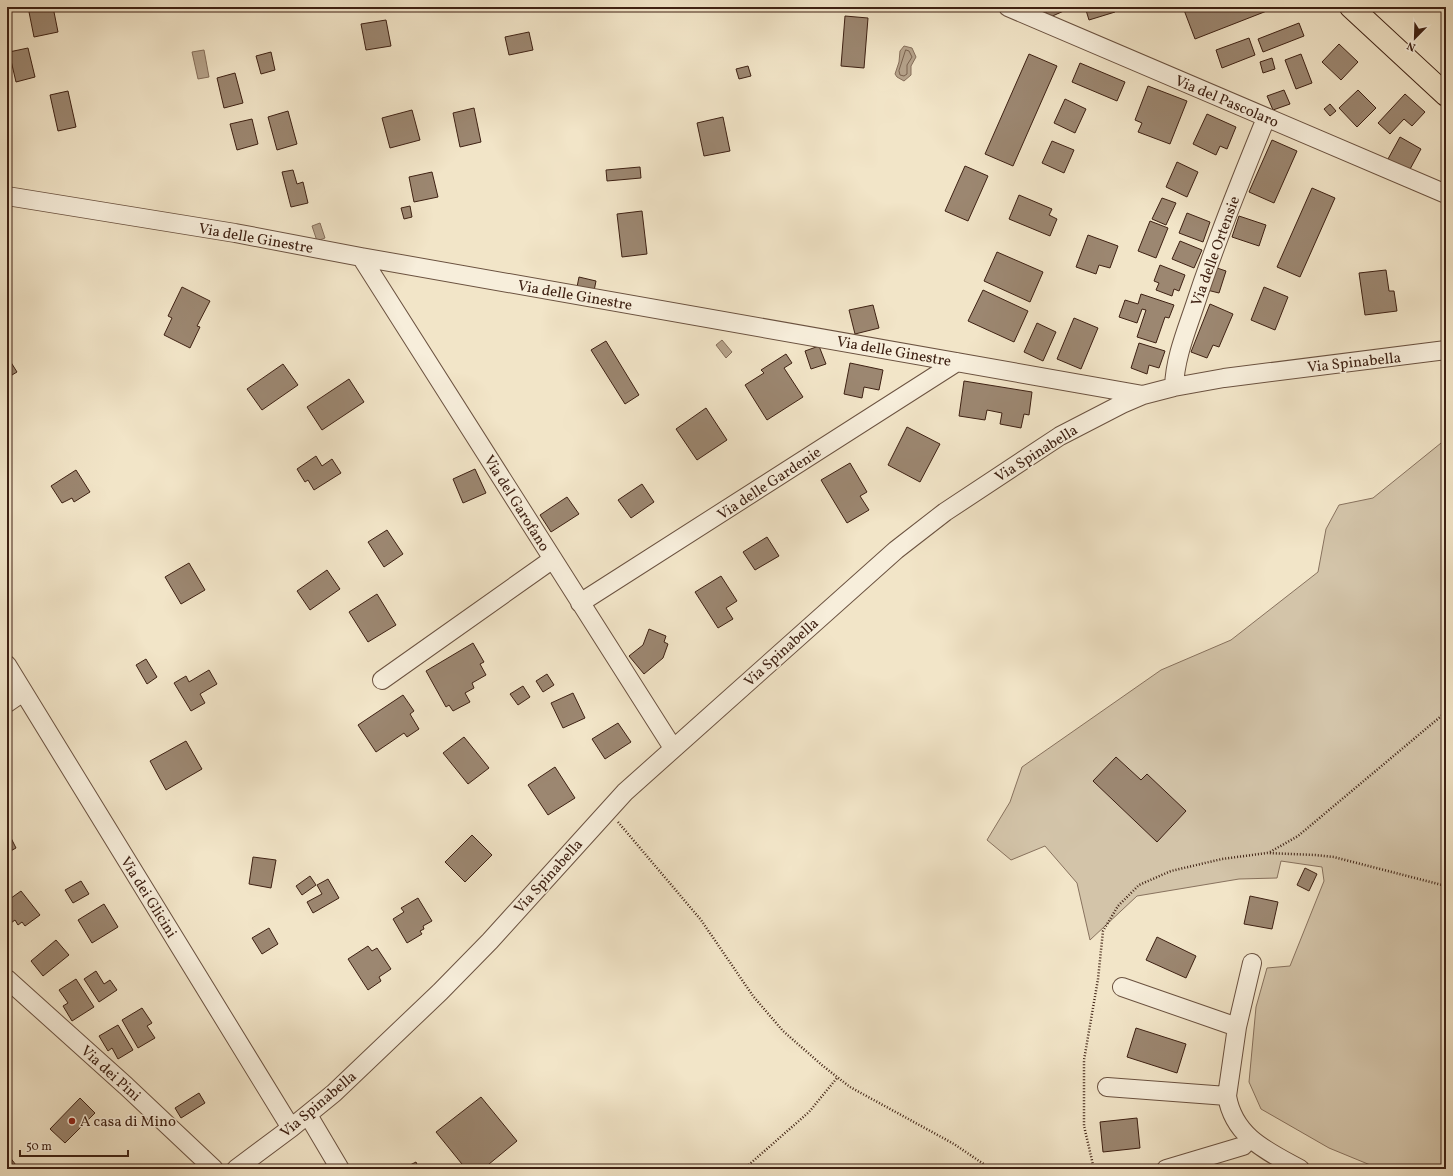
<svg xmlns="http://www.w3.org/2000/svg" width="1453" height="1176" font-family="Vollkorn,serif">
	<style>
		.green { fill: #d3c4a9; stroke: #88725e }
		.water { fill: #b5a28a; stroke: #856e5a }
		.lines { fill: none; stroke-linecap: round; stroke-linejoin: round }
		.shore { stroke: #7a624e; stroke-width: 1 }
		.building { fill: #9c8771; stroke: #3e2113 }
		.minor-casing { stroke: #6b5240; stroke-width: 20 }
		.major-casing { stroke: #3e2113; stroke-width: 24 }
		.path { stroke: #3e2113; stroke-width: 2.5; stroke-dasharray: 1 2; stroke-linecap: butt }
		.minor { stroke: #f7eedb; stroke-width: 18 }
		.major { stroke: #f2e5c8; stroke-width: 22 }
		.poi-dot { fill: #8f2418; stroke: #f7eedb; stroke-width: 1.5 }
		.labels { text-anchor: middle; stroke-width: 3; stroke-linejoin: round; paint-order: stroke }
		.street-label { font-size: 15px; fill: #3e2113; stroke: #f7eedb }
		.poi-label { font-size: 15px; fill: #3e2113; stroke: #f7eedb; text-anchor: start }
	</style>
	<rect width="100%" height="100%" fill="#f2e5c8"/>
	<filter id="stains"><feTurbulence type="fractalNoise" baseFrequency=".005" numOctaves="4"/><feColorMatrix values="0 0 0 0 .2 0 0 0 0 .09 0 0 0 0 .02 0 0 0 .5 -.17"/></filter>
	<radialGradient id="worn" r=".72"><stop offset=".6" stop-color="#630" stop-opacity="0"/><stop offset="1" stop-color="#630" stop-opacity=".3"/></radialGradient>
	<!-- green -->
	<path class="green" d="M1446 439V1169H1380L1329 1148 1261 1109 1249 1082 1256 1007 1267 968 1290 966 1324 881 1322 867 1281 861 1277 878 1239 879 1137 896 1090 940 1077 883 1045 846 1011 860 987 840 1010 802 1022 767 1161 670 1231 640 1318 572 1326 529 1339 505 1373 498Z"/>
	<!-- water -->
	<path class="water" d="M904 46 912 48 916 57 911 66V75L904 81 897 77 895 74 899 62 900 51Z
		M204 50 209 77 198 79 192 52Z
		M320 223 325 238 317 241 312 226Z
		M722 340 732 352 726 358 716 345Z"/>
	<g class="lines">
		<!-- shore -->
		<path class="shore" d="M906 50 909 51 912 57 907 65V74L904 76 900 75 899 71Z"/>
	</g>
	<!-- building -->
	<path class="building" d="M28 7H53L58 32 34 37Z
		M1044 7H1064L1066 10 1048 18Z
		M1085 7H1113L1115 12 1089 20Z
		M1191 7H1277L1195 39 1184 10Z
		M845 16 868 18 864 68 841 66Z
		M386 20 391 46 366 50 361 24Z
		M1299 23 1304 36 1263 52 1258 39Z
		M529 32 533 50 509 55 505 37Z
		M1249 38 1255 55 1222 68 1216 50Z
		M1339 44 1358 62 1341 80 1322 62Z
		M28 48 35 77 16 82 9 52Z
		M271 52 275 70 261 74 256 56Z
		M1029 54 1057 66 1013 166 985 154Z
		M1301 54 1312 83 1296 89 1285 60Z
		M1272 58 1275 69 1263 73 1260 62Z
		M1080 63 1125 82 1117 101 1072 82Z
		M748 66 751 76 739 79 736 69Z
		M235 73 243 103 224 108 217 78Z
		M1148 86 1187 101 1170 144 1138 132 1142 123 1135 120Z
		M1284 90 1290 104 1273 110 1267 96Z
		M1358 90 1376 108 1357 127 1339 108Z
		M68 91 76 127 58 131 50 95Z
		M1405 94 1425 112 1412 126 1404 119 1390 134 1378 123Z
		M1065 99 1086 109 1075 133 1054 123Z
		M1330 104 1336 111 1330 116 1324 109Z
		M474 108 481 142 460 147 453 113Z
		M412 110 420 140 390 148 382 118Z
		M288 111 297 144 277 150 268 117Z
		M1207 114 1236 127 1227 149 1220 146 1216 155 1193 144Z
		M723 117 730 151 704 156 697 123Z
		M252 119 258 144 237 150 230 124Z
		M1400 137 1421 149 1409 171 1388 159Z
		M1272 140 1297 151 1274 203 1249 192Z
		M1052 141 1074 150 1064 173 1042 163Z
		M1177 162 1198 172 1187 197 1166 187Z
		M965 166 988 176 968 221 945 211Z
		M640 167 641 178 607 181 606 170Z
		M293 170 297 184 303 182 308 203 291 207 282 172Z
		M432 172 438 197 414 202 409 177Z
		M1312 188 1335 198 1300 277 1277 267Z
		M1019 195 1052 209 1049 215 1057 219 1050 236 1009 219Z
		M1162 198 1176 203 1166 225 1152 219Z
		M410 206 412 217 404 219 401 208Z
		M642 211 647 254 622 257 617 214Z
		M1187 213 1210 222 1203 242 1179 233Z
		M1239 216 1266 225 1259 246 1232 237Z
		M1150 221 1168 228 1156 258 1138 251Z
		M1088 235 1118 246 1110 268 1099 265 1096 274 1076 267Z
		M1180 241 1202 250 1194 268 1172 259Z
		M997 252 1043 272 1030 302 984 281Z
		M1160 265 1185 275 1179 291 1174 289 1172 296 1156 290 1159 283 1154 281Z
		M1214 267 1226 271 1219 293 1207 290Z
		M1386 270 1389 291H1394L1397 311 1365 315 1359 273Z
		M579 277 596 281 594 291 577 287Z
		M182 287 210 301 197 326 200 327 190 348 164 335 172 318 168 316Z
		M1264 287 1288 297 1275 330 1251 320Z
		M983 290 1028 311 1014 342 968 321Z
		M1141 294 1174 305 1169 318 1165 317 1156 343 1137 337 1146 310 1142 309 1137 323 1119 317 1125 300 1138 304Z
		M1210 304 1233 314 1219 347 1213 345 1207 358 1191 352Z
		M873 305 879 328 855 334 849 310Z
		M1074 318 1098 328 1081 369 1057 359Z
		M1037 323 1056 332 1043 361 1024 352Z
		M606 341 639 395 625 404 591 350Z
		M1139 343 1165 351 1159 368 1149 365 1147 374 1131 368Z
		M819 346 826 364 811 369 805 351Z
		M786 354 792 363 784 368 803 397 767 420 745 385 764 373 761 370Z
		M7 356 17 372 7 378Z
		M850 363 883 370 879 390 864 387 862 398 844 394Z
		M283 364 298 385 262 410 247 389Z
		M349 379 364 402 322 430 307 407Z
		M964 381 1032 392 1029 415 1024 414 1021 428 1000 424 1002 413 987 410 985 420 959 416Z
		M706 408 727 440 697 460 676 429Z
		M907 427 940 444 920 482 888 465Z
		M316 456 322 466 332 459 341 473 314 490 308 480 305 482 297 469Z
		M850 463 867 492 860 496 869 510 847 523 821 480Z
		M475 469 486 493 463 503 453 479Z
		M76 470 90 492 74 502 72 498 62 503 51 486Z
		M642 484 654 502 631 518 618 500Z
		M567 497 579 514 551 532 540 515Z
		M387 530 403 554 384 567 368 542Z
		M767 537 779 556 755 570 743 552Z
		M189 563 205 590 181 604 165 577Z
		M327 570 340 589 310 610 297 591Z
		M721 576 737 601 726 608 733 619 718 628 695 592Z
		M377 594 396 625 368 642 349 612Z
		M649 629 666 636 664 642 668 644 663 658 644 674 629 656 643 645Z
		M473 643 484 662 480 664 486 675 472 683 474 688 465 693 470 702 453 711 449 705 446 707 426 671Z
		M146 659 157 677 147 684 136 665Z
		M209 670 217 684 200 694 205 703 191 711 174 683 186 676 189 682Z
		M547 674 554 685 543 692 536 681Z
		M523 686 530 697 518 705 510 694Z
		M573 693 585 718 563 728 551 703Z
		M403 695 414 711 410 714 419 729 407 737 404 733 376 752 358 725Z
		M618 723 631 742 605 759 592 739Z
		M464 737 489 768 468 784 443 753Z
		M186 741 202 769 166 790 150 761Z
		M1116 757 1141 780 1147 774 1186 811 1157 842 1093 781Z
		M555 767 575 798 548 815 528 785Z
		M472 835 492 855 465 882 445 862Z
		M10 836 16 848 7 853V837Z
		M253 857 276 860 271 888 249 884Z
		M1305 868 1317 874 1309 891 1297 885Z
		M310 876 316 885 302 895 296 886Z
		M328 879 339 898 313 913 307 902 322 894 317 885Z
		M81 881 89 894 73 903 65 890Z
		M21 891 40 915 25 926 22 922 18 925 15 920 7 926V901Z
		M1250 896 1278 902 1272 929 1244 924Z
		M418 898 432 921 423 926 424 929 420 931 422 934 407 943 393 919 404 912 401 908Z
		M104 904 118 927 92 943 78 920Z
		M269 928 278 944 262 954 252 938Z
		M1157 937 1196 956 1186 978 1146 960Z
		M56 940 69 955 43 976 31 961Z
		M368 946 372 951 377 948 391 969 379 977 381 981 368 990 348 959Z
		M96 971 104 984 110 980 117 990 99 1002 84 979Z
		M76 979 94 1007 72 1021 63 1006 68 1003 59 990Z
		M142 1008 152 1023 147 1026 155 1038 138 1048 122 1020Z
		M118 1025 133 1050 118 1059 112 1048 108 1051 99 1036Z
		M1136 1028 1186 1044 1177 1073 1127 1057Z
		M199 1093 205 1103 181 1118 175 1108Z
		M481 1097 517 1141 483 1169H466L436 1132Z
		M80 1098 95 1113 65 1143 50 1129Z
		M1137 1118 1140 1148 1103 1152 1100 1122Z
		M9 1156 19 1169H7V1158Z
		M416 1162 419 1169H402Z"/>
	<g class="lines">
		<!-- minor casing -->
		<g class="minor-casing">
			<path id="minor" d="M1008 7 1446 194
				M7 196 235 233 361 257 1143 395
				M361 257 673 748
				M1174 387C1175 358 1186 332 1195 305 1216 241 1241 180 1266 118
				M580 603 957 362
				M7 665 291 1128
				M382 680 553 559
				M7 703 23 692
				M1252 963 1237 1027 1227 1096C1234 1137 1267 1151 1300 1169
				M7 979 126 1086 214 1169
				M1122 987 1237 1027
				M1107 1087 1227 1096
				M308 1115 340 1169
				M236 1169 291 1128 334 1093 440 992 490 941 625 792 896 550 945 512 1060 436 1122 404 1143 395 1174 387 1224 378 1446 350
				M1166 1169 1243 1146 1249 1139"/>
		</g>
		<!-- major casing -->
		<g class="major-casing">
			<path id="major" d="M1351 7 1446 95"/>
		</g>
		<!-- path -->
		<path class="path" d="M618 822 701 920 753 996 783 1031 823 1066 850 1087 954 1144 991 1169
			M1270 852 1298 836 1446 712
			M744 1169 809 1112 837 1078
			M1094 1169 1084 1126V1060L1098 979 1103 931 1118 906 1139 885 1171 871 1222 859 1267 853 1315 855 1334 857 1446 886"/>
		<!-- minor -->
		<use href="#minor" class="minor"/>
		<!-- major -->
		<use href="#major" class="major"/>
	</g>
	<!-- markers -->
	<circle class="poi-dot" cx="72" cy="1121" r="4"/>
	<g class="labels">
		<!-- street labels -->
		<g class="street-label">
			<text transform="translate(1227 101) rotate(23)" y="5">Via del Pascolaro</text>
			<text transform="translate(256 238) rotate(10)" y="5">Via delle Ginestre</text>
			<text transform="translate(1215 251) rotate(-70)" y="5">Via delle Ortensie</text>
			<text transform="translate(575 295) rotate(10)" y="5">Via delle Ginestre</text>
			<text transform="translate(894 351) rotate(10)" y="5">Via delle Ginestre</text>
			<text transform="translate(1354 362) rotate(-6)" y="5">Via Spinabella</text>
			<text transform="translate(1036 453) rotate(-32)" y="5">Via Spinabella</text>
			<text transform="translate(769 483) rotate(-33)" y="5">Via delle Gardenie</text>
			<text transform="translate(517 503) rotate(58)" y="5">Via del Garofano</text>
			<text transform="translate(781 652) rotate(-42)" y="5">Via Spinabella</text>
			<text transform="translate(548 876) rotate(-48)" y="5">Via Spinabella</text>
			<text transform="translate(149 897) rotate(58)" y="5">Via dei Glicini</text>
			<text transform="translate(111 1073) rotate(42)" y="5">Via dei Pini</text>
			<text transform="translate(318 1104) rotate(-40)" y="5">Via Spinabella</text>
		</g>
		<!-- poi labels -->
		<g class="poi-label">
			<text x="80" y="1126">A casa di Mino</text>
		</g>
	</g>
	<!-- margin -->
	<rect width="1453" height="1176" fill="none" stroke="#f2e5c8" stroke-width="24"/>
	<rect x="8" y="8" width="1437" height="1160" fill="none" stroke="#3e2113" stroke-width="2"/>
	<rect x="12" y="12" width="1429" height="1152" fill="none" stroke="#3e2113"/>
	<!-- north arrow -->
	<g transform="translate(1415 38) rotate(203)" stroke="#f7eedb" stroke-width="3" paint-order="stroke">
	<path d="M0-3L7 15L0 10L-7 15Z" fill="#3e2113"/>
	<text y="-6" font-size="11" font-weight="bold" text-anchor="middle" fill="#3e2113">N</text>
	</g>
	<!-- scale -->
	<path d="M20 1150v6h108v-6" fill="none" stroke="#3e2113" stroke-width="2"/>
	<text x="26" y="1150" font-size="12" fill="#3e2113" stroke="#f7eedb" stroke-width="3" paint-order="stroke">50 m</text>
	<rect width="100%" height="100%" filter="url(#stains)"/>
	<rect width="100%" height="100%" fill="url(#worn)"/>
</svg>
